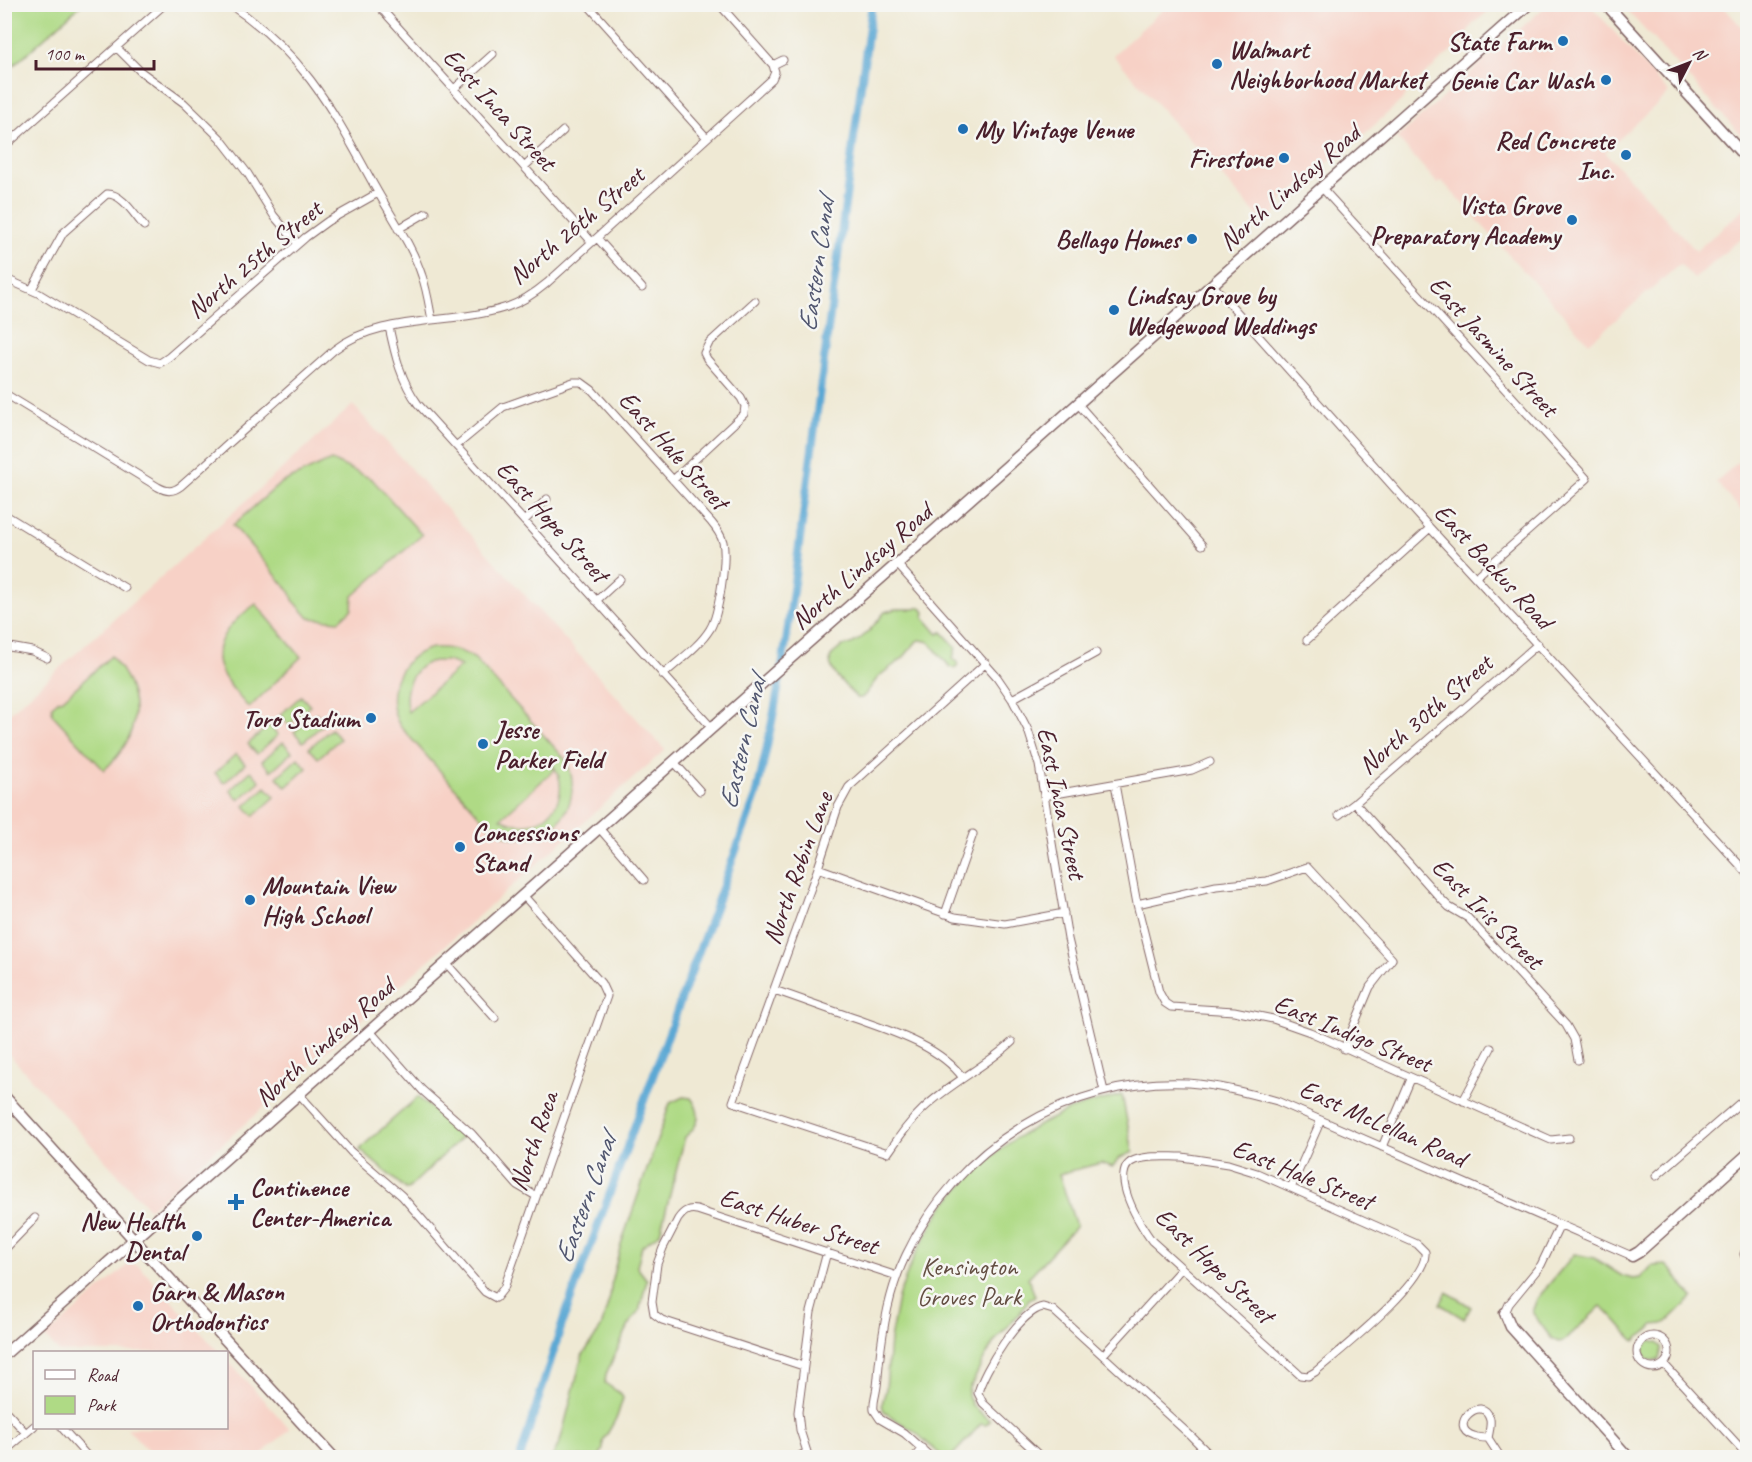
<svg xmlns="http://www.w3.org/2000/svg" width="1752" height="1462" font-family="Caveat,sans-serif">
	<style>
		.built { fill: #f7d1c6 }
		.green { fill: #afda85; stroke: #7c7c58; stroke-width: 1.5; fill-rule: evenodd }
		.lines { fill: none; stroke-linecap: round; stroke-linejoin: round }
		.canal { stroke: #5ba8d4; stroke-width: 8 }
		.street-casing { stroke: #846666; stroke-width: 9 }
		.secondary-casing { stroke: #846666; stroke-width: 13 }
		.primary-casing { stroke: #846666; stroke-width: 13 }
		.street { stroke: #fff; stroke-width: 7 }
		.secondary { stroke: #fff; stroke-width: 10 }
		.primary { stroke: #fff; stroke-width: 10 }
		.poi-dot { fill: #1f6fb2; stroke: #f6f6f2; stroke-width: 2 }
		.labels { text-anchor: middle; stroke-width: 5; stroke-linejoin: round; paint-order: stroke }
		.poi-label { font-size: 26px; font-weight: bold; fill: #4a1f2b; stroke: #f6f6f2; text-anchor: end }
		.street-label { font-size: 26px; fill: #4a1f2b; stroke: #f6f6f2 }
		.park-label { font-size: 26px; fill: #634e42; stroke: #f6f6f2 }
		.water-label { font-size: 27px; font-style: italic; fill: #51566f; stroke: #f6f6f2 }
	</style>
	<rect width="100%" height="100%" fill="#f6f6f2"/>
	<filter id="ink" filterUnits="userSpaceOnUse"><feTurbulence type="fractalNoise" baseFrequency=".0167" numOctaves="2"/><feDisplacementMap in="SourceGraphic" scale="12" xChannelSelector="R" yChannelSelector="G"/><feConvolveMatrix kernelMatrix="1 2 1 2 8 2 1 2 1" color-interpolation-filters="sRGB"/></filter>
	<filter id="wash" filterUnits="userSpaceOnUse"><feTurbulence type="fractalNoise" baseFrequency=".008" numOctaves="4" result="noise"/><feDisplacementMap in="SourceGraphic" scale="24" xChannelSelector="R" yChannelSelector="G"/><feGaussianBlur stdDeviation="1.35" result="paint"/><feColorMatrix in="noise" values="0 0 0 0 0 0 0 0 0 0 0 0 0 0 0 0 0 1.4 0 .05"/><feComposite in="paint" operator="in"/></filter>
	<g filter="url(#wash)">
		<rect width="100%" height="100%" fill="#efe9d4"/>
		<!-- built -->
		<path class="built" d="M1169 4H1496V5L1473 24 1457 46 1414 84 1401 101 1350 147 1317 170 1282 201 1271 219 1264 223 1113 55Z
			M1547 5H1590L1669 93 1605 152 1696 251 1747 206V233L1694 279 1680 264 1589 343 1442 181 1438 184 1397 138Z
			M1622 5H1722L1747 33V133L1743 137Z
			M353 405 665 750 149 1209 5 1050 4 718Z
			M1747 454V517L1716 482Z
			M129 1264 138 1265 219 1352H59L45 1337Z
			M227 1360 290 1429 258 1457H154L127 1428H226Z"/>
		<!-- green -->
		<path class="green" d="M5 4H81V5L5 73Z
			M331 460 372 479 422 535 353 596 352 609 339 621 309 618 293 600 291 593 233 525 281 483Z
			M256 604 301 657 249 708C241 699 232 689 225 678 205 647 231 621 256 604Z
			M920 607 925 612 924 618 936 632 938 634 942 632 956 647 953 659 958 663 957 666 954 668 950 667 929 642 921 640 917 641 903 658 879 676 864 696 861 698H857C849 689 825 669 831 656 834 652 839 650 842 646L850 645 860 639 869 631 885 612 896 609H915Z
			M432 648C449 647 461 650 475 659L565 759C586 795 559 843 516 838 506 837 498 832 490 827L400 726C382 696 398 656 432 648ZM434 661H448L461 666 408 712C402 691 411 666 434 661ZM552 764C577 795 542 841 501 818L554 770Z
			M111 656C144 695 142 736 104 770L52 714V706L59 700 63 699Z
			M301 696 310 706 289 725 280 715Z
			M316 713 325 723 303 742 294 732Z
			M269 725 278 735 257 754 248 744Z
			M331 729 340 739 318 758 309 748Z
			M283 742 292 752 271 771 262 761Z
			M236 754 245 764 224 783 215 773Z
			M298 758 307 768 286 787 277 777Z
			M251 771 260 781 239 800 230 790Z
			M266 787 275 797 254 816 245 806Z
			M1122 1095 1133 1152 1118 1159 1113 1167 1101 1163 1059 1174 1076 1226 1028 1278 1035 1296 1029 1299 1024 1308 994 1342 984 1359 973 1382 969 1387 968 1395 972 1405 990 1421 986 1425 981 1424 951 1457H943L914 1431 884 1412 882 1404 886 1389 890 1340 898 1297 913 1259 937 1216 945 1204 979 1167 1014 1139 1037 1126 1069 1110 1091 1103Z
			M418 1097 463 1136 407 1190 360 1150 365 1144Z
			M683 1097 691 1098C702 1113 700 1125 685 1137L660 1233 642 1246 637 1267 647 1280 639 1312 631 1321 606 1374 605 1383 621 1394 623 1398 617 1417 603 1441V1449L599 1457H552L560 1442 582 1356 601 1328 610 1297 612 1279 621 1244 670 1103Z
			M1574 1254 1594 1258 1622 1276 1633 1279 1640 1278 1652 1266 1666 1265 1675 1274 1684 1288 1693 1297 1667 1322 1663 1324 1653 1325C1650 1332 1640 1335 1635 1341 1623 1330 1614 1316 1601 1306L1564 1341 1558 1342 1551 1338 1532 1312 1537 1299Z
			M1447 1292 1471 1307 1464 1319 1440 1304Z
			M1650 1341 1658 1343 1662 1347 1660 1360H1649L1644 1355 1643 1348Z"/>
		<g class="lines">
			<!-- canal -->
			<path class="canal" d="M520 1458 565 1315 756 796C768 745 778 694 786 642L872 4"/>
		</g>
	</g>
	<g filter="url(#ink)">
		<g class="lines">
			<!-- street casing -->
			<g class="street-casing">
				<path id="street" d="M229 4C305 54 333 111 375 187 391 216 412 245 422 276 427 290 429 305 432 320
					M377 4 592 242
					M587 4 707 138
					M383 11 390 4
					M117 48 140 71 184 103 220 138 248 174 274 216 298 244
					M773 65 783 60
					M454 89 493 54
					M4 147 165 4
					M524 167 563 131
					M1322 188 1587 479 1476 577
					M398 229 426 213
					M597 238 642 288
					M4 278 38 293 149 360 160 363 169 357 306 237 328 221 378 193
					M1213 285 1430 528 1748 874
					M32 289 63 233 107 194C122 193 135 216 144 226
					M389 327C395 355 401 381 418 404L712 728
					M4 393 158 487C167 492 173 492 181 486L334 350C379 314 453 325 507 307 522 302 535 293 547 283L772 79 775 72 773 65 719 4
					M1078 404 1202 545
					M456 446 503 407 573 382H581L592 390 711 522C716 528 721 535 723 542 727 559 719 615 710 629 699 647 678 661 663 675
					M673 480 744 414 745 406 741 398 707 359 704 353 709 343 755 301
					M4 514 125 588
					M524 521 547 499
					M897 564 997 677 1012 699 1028 730 1039 765 1068 939 1104 1091
					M596 601 620 579
					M1307 640 1430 528
					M4 646 32 651 47 658
					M986 663 849 787 838 807 818 868 733 1102 888 1153C899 1137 909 1122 923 1109 950 1083 985 1067 1012 1042
					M1012 699 1096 653
					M674 762 700 791
					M1115 784 1137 904 1159 992 1165 1003 1171 1007 1234 1011 1273 1019 1310 1032 1551 1140 1569 1138
					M1044 796 1192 770 1210 762
					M1355 803 1441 899 1449 907 1468 918 1566 1025 1574 1039 1578 1060
					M1339 815 1355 803 1538 644
					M599 828 644 880
					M818 868 955 917 1005 924 1064 913
					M1137 904 1216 886 1267 881 1307 867 1392 959 1370 987 1344 1049
					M945 914 973 834
					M446 963 495 1018
					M774 990C801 999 827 1009 854 1018 890 1031 939 1045 963 1078
					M370 1031 422 1090 472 1134 517 1185 536 1196
					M299 1094 351 1152 402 1196 485 1292 496 1298 504 1288 607 996 601 983 523 895
					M1463 1101 1491 1048
					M1382 1147 1411 1079
					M1182 1157 1228 1164 1257 1173 1417 1244 1425 1252C1429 1281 1338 1352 1315 1372L1308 1376 1300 1375 1152 1241C1141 1227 1106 1170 1135 1160 1149 1155 1167 1157 1182 1157Z
					M1656 1176 1748 1096
					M1291 1188 1321 1120
					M1748 1245 1744 1254 1748 1264
					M4 1250 35 1218
					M1505 1313 1509 1304 1541 1265 1560 1225
					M1637 1352a16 16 0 1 1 32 0a16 16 0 1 1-32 0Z
					M1103 1355 1182 1268
					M1664 1364 1748 1456
					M803 1366 662 1320 654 1314 652 1302 657 1264 663 1248 678 1219C683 1212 688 1208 697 1210L897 1276
					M4 1409 26 1433
					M62 1428 89 1458
					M1488 1438C1484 1438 1478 1438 1474 1436 1445 1427 1483 1392 1490 1419 1491 1425 1489 1433 1488 1438L1501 1458
					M4 1452 34 1426
					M796 1458 807 1452 800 1430 798 1412 811 1312 827 1252
					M914 1458 922 1448
					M932 1458 904 1433 880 1419 874 1410C873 1403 875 1398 876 1392 878 1383 878 1374 879 1365 883 1327 889 1290 906 1255 956 1148 1069 1077 1188 1083 1218 1085 1248 1093 1277 1101L1632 1256
					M1042 1458 983 1403 978 1393C983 1371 1020 1311 1043 1307L1053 1310 1191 1436 1206 1451 1208 1458"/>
			</g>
			<!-- secondary casing -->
			<g class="secondary-casing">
				<path id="secondary" d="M4 1096 147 1254 334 1458
					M1632 1256 1639 1252 1748 1154
					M1505 1313 1511 1327 1629 1458
					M4 1355 1529 4"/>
			</g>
			<!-- primary casing -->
			<g class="primary-casing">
				<path id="primary" d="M1606 4 1748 160"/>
			</g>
			<!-- street -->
			<use href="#street" class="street"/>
			<!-- secondary -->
			<use href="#secondary" class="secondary"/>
			<!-- primary -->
			<use href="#primary" class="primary"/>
		</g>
	</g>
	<!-- markers -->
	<g class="poi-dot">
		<circle cx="1563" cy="41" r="6"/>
		<circle cx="1217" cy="64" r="6"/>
		<circle cx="1606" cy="80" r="6"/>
		<circle cx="963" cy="129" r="6"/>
		<circle cx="1626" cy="155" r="6"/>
		<circle cx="1284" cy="158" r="6"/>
		<circle cx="1572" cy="220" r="6"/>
		<circle cx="1192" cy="239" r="6"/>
		<circle cx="1114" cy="310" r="6"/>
		<circle cx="371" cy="718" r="6"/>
		<circle cx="483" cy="744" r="6"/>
		<circle cx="460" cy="847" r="6"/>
		<circle cx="250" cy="900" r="6"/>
		<path d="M233 1193h6v6h6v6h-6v6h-6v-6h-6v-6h6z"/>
		<circle cx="197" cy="1236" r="6"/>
		<circle cx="138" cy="1306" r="6"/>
	</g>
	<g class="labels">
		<!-- poi labels -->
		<g class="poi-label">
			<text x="1551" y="50">State Farm</text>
			<text x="1229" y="58" text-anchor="start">Walmart<tspan x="1229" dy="30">Neighborhood Market</tspan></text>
			<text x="1594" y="89">Genie Car Wash</text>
			<text x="975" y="138" text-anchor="start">My Vintage Venue</text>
			<text x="1614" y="149">Red Concrete<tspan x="1614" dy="30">Inc.</tspan></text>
			<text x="1272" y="167">Firestone</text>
			<text x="1560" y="214">Vista Grove<tspan x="1560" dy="30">Preparatory Academy</tspan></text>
			<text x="1180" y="248">Bellago Homes</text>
			<text x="1126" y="304" text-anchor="start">Lindsay Grove by<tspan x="1126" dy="30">Wedgewood Weddings</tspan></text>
			<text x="359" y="727">Toro Stadium</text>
			<text x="495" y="738" text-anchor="start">Jesse<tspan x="495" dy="30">Parker Field</tspan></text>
			<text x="472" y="841" text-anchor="start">Concessions<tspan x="472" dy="30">Stand</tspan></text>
			<text x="262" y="894" text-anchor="start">Mountain View<tspan x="262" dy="30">High School</tspan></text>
			<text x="250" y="1196" text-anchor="start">Continence<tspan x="250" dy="30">Center-America</tspan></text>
			<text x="185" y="1230">New Health<tspan x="185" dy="30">Dental</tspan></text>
			<text x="150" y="1300" text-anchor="start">Garn &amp; Mason<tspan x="150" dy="30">Orthodontics</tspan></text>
		</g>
		<!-- street labels -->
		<g class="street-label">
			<text transform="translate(500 109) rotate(48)" y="9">East Inca Street</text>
			<text transform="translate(1289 187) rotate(-41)" y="9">North Lindsay Road</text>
			<text transform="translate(576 225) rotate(-40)" y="9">North 26th Street</text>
			<text transform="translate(254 259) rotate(-40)" y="9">North 25th Street</text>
			<text transform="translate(1494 346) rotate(48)" y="9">East Jasmine Street</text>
			<text transform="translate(674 450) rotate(48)" y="9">East Hale Street</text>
			<text transform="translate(553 521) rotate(48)" y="9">East Hope Street</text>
			<text transform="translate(861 566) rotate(-41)" y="9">North Lindsay Road</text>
			<text transform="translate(1494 566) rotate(47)" y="9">East Backus Road</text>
			<text transform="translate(1425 714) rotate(-41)" y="9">North 30th Street</text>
			<text transform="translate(1062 803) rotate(78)" y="9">East Inca Street</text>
			<text transform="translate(797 868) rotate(-70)" y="9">North Robin Lane</text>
			<text transform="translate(1488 913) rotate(45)" y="9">East Iris Street</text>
			<text transform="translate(1353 1033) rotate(22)" y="9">East Indigo Street</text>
			<text transform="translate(324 1042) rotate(-42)" y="9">North Lindsay Road</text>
			<text transform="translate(1383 1123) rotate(24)" y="9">East McLellan Road</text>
			<text transform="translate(533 1141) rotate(-71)" y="9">North Roca</text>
			<text transform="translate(1303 1174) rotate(22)" y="9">East Hale Street</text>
			<text transform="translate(799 1221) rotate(18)" y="9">East Huber Street</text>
			<text transform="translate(1215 1265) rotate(44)" y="9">East Hope Street</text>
		</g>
		<!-- park labels -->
		<g class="park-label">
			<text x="969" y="1275">Kensington<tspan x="969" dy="30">Groves Park</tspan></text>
		</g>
		<!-- water labels -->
		<g class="water-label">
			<text transform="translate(816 265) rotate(-82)" y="9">Eastern Canal</text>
			<text transform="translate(742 743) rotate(-77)" y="9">Eastern Canal</text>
			<text transform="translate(585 1199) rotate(-70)" y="9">Eastern Canal</text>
		</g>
	</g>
	<!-- margin -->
	<rect width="1752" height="1462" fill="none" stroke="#f6f6f2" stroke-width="24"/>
	<!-- legend -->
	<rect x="33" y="1351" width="195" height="78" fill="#f6f6f2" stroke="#b1a0a2" stroke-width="1.5"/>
	<rect x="45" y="1370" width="30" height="9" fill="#ffffff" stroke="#b1a0a2" stroke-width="1.5"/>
	<text x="87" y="1381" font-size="18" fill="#4a1f2b">Road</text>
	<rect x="45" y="1396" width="30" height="18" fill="#afda85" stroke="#b1a0a2" stroke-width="1.5"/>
	<text x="87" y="1411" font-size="18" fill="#4a1f2b">Park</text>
	<!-- north arrow -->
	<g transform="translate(1689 63) rotate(48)" stroke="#f6f6f2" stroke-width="4.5" paint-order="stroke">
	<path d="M0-4.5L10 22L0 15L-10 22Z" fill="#4a1f2b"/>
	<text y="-9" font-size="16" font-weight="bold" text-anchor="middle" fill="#4a1f2b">N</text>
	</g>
	<!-- scale -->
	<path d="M36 60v9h118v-9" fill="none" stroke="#4a1f2b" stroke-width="3"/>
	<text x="45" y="60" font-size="18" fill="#4a1f2b" stroke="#f6f6f2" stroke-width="4.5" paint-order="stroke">100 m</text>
</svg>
